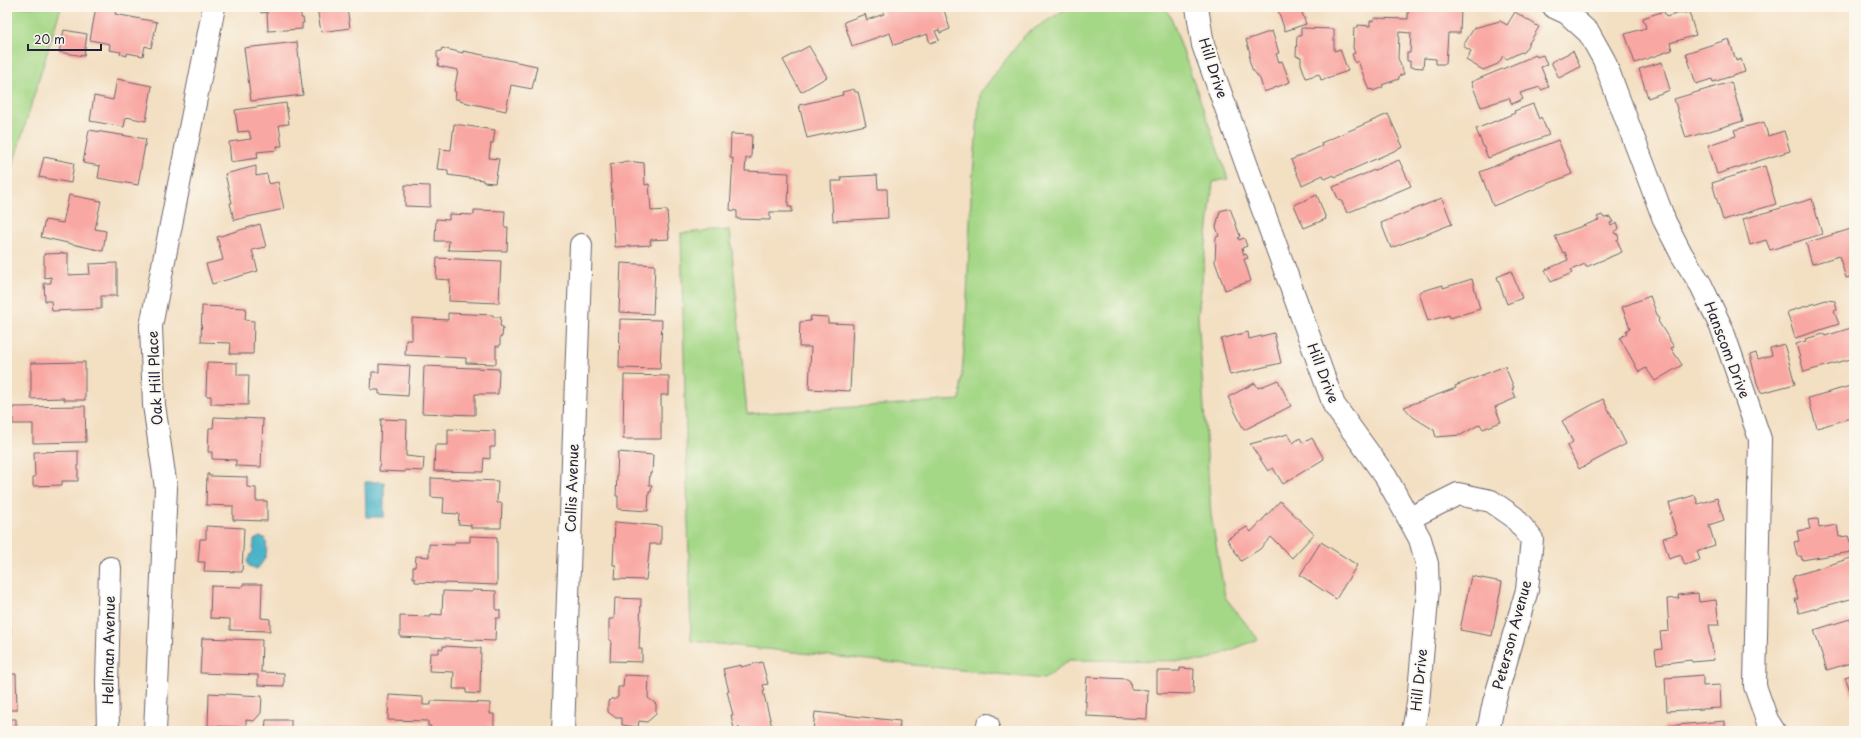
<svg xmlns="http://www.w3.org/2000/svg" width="1861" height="738" font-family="'Playpen Sans',sans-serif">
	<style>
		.green { fill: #a4d786; stroke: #637c60 }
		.water { fill: #4ab3c8; stroke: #366a82 }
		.building { fill: #f9a7a3 }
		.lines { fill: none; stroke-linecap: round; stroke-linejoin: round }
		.street-casing { stroke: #6b646a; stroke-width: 24 }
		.street { stroke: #fff; stroke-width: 22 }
		.labels { text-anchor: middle; stroke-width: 4; stroke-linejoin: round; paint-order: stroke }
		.street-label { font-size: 14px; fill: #22223b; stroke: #fbf7ec }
	</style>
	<rect width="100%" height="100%" fill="#fbf7ec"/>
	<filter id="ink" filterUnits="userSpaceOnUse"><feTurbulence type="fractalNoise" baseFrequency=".025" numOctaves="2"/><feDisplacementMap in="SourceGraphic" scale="8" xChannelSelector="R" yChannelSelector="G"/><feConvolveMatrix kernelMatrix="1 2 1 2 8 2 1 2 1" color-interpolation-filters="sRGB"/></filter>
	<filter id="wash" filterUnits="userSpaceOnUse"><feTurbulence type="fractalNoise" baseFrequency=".012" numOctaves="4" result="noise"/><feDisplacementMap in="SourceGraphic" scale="16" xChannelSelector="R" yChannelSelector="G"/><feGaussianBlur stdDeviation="0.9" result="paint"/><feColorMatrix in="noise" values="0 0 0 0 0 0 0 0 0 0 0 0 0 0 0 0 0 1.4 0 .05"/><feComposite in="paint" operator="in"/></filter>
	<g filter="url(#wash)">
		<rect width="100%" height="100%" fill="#f3dfc2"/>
		<!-- green -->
		<path class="green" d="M7 7H61L7 184Z
			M1069 7H1164L1171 17 1228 179 1213 182 1198 316 1211 515 1225 597 1258 639 1205 661 1069 660 1044 679 691 641 681 233 730 230 747 414 960 400 966 323 971 197 980 93 1026 34Z"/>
		<!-- water -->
		<path class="water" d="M365 482H384V517H366Z
			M260 537 265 538C269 552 266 559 257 569L249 566 247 561 253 551 254 540Z"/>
		<g id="blocks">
			<!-- building -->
			<path class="building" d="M96 7 116 10 115 14 157 22 151 48 145 46 143 56 127 53V56L120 54 121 52 109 50 110 44 90 40Z
				M260 7H301V18H303L304 23H302V29L268 31 267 12 261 13Z
				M317 7H347L350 28 321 32Z
				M881 7H943L950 29 940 33 939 30 935 31 939 40 930 43 927 34 894 45 890 33 852 46 844 22 865 14 867 20 884 14Z
				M1277 7H1300L1306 24 1285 31Z
				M1408 8 1461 10 1460 33H1448L1446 64H1436V59L1424 58 1423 68 1410 67V61H1407V53H1410L1411 33 1399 32 1398 58 1404 74 1399 76V79L1382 85 1383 87 1373 91 1372 89 1369 90 1358 61 1355 63 1352 54 1355 53 1353 48 1354 28 1358 27V25L1370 26V21H1374V18L1408 19Z
				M1664 11 1666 17 1683 12 1684 13 1689 12 1696 35 1670 43 1672 50 1635 63 1625 34 1646 28 1643 18Z
				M1515 12 1539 27 1523 53 1521 52 1507 59 1503 56 1498 64 1483 70 1466 60 1471 51 1463 46 1474 28 1500 21 1507 25Z
				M1301 28 1334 29V51L1340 49 1348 71 1321 80 1319 74 1306 78 1301 64V57L1296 56 1297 36H1301Z
				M64 30 87 34 84 56 59 52Z
				M1272 31 1279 53 1276 54 1279 62 1282 61 1290 82 1264 92 1260 79 1252 69 1249 59 1250 53 1246 40Z
				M1729 39 1736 61 1741 59 1745 72 1713 82 1712 79 1696 84 1686 53Z
				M297 42 303 95 251 101 244 48Z
				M809 46 827 77 801 92 783 60Z
				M442 48 463 53V51L537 66 532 89 511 85 506 111 459 101V99H455L456 92 454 91 458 70 438 66 439 59 437 57V52L441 51Z
				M1573 51 1580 67 1559 78 1551 62Z
				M1536 55 1537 57 1543 55 1547 65 1541 67 1549 87 1541 90 1540 87 1520 93 1523 99 1512 104 1509 98 1481 107 1471 82Z
				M1662 62 1670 90 1648 98 1639 69Z
				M117 79 152 86 146 121 126 117 124 127 90 121 94 96 113 100Z
				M1731 82 1743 121 1686 138 1674 99Z
				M854 89 855 92H858L866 125 807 138 799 105 843 95 842 92Z
				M286 103 289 124 279 125 282 146H277V150L257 152 258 158 231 162 229 142 251 139 249 131 238 132 235 110Z
				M1533 104 1539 119 1541 117 1549 135 1488 158 1476 129 1515 113 1514 111Z
				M1388 114 1403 147 1335 177 1334 175 1325 179 1323 175 1302 185 1291 160 1322 146 1321 143Z
				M1764 122 1768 136 1784 131 1790 151 1717 174 1708 145 1736 136 1734 130Z
				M454 124 495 130 493 143H491L489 158 499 159 495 183 483 182V180L448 175V170L437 169 440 149 451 150Z
				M89 130 146 139 138 185 98 178 100 166 83 163Z
				M731 134 752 135 751 158H746L745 171 789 173 788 207H792V212H770V220L737 219V211L730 210 733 158H730Z
				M1558 140 1572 174 1493 206 1480 172Z
				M44 157 74 163 71 183 39 177Z
				M1399 160 1411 186 1347 213 1341 200 1339 201 1333 187Z
				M627 161 644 163 645 185 649 184 651 211 667 210 669 239 650 240 651 245 615 247 610 165Z
				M256 166V176L267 174 269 184 278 182 284 209 234 220 230 203H232L225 174Z
				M1765 166 1776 204 1723 220 1712 183Z
				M877 175 878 189H887L888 218 833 221 831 181H842L841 177Z
				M405 185 430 186V207L405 206Z
				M69 195 101 201 95 229 106 231 103 251 41 237 45 220 63 223Z
				M1317 195 1326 219 1304 228 1294 205Z
				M1442 198 1452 224 1391 248 1381 223Z
				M1812 199 1822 234 1770 250 1766 240 1750 245 1743 219Z
				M1230 208 1240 236 1238 238 1239 240 1244 238 1247 246 1242 248 1244 255 1246 254 1248 258 1244 259 1251 281 1225 290 1215 262 1216 237 1219 236 1216 227 1220 211Z
				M474 210 505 211 504 227H508L507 251 448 250 449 241H435L436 219 449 220V214L474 215Z
				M1602 215 1604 218 1610 217 1613 222 1610 223 1611 226 1617 223 1619 229 1614 232 1615 234 1617 233 1619 239 1617 240 1622 252 1586 267 1585 264 1571 270 1572 273 1551 282 1545 270 1568 260 1565 252 1563 253 1555 236 1599 220 1597 217Z
				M260 224 266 247 252 250 258 271 212 284 206 264 223 260 217 237Z
				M1854 228V276L1846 278 1839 256 1812 264 1806 243Z
				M68 253V275L90 274 89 264 117 263V296H101V309L52 311 51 301H45L44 283H51V277L44 278V254Z
				M437 258 501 261 499 303 449 301 450 280 436 279Z
				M621 263 655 265 653 314 619 312Z
				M1511 271 1522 298 1507 304 1497 277Z
				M1472 279 1480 309 1450 318 1449 315 1428 321 1419 292 1443 285V288Z
				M1650 296 1659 320 1658 321 1674 347 1671 348 1682 365 1655 381 1646 368 1639 372 1620 338 1627 333 1626 331 1630 328 1622 307Z
				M1826 300 1835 301 1837 310 1834 311 1839 324 1795 338 1787 312Z
				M202 306 246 308 245 320 254 321 253 354H230L231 343 201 342Z
				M448 313 493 315V317H501L500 326 503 327 502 337H500V346H496V364L466 363V358L405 355 406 340H412V318L448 320Z
				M811 316 828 317V323L853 324 850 391 809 389 811 347H799L800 322 810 321Z
				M620 319 662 320 660 369 619 368Z
				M1854 327V358L1804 372 1796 344 1806 341 1805 339 1824 334 1825 336Z
				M1248 332 1249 339 1274 333 1281 363 1230 375 1221 339Z
				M1784 344 1795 384 1761 393 1757 383 1750 355 1756 353 1758 359 1772 355 1770 348Z
				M85 362V400H64V398L31 399V363Z
				M207 362 237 363V375H249L248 405 211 404V396H206Z
				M379 364 410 366 408 396 379 394V390H371L372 372H379Z
				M424 366 499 369 498 394H475V415L422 413Z
				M1505 366 1514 388H1512L1516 398 1495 407 1501 422 1483 429 1480 424 1461 435 1436 437 1434 430 1413 417 1404 407 1456 388 1455 386Z
				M624 375 669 376V395H661V439H623Z
				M1278 380 1291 406 1244 430 1228 397 1255 383 1258 388Z
				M1854 385V417L1817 428 1808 398Z
				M1603 399 1626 444 1579 469 1567 446 1573 442 1562 421Z
				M85 406 86 442 33 443V424H13V407Z
				M214 417 263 419 261 467 236 466V460L212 459V452H208L209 428H213Z
				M381 419 407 420 406 456 424 458 423 471 405 470V472L379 471Z
				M448 429 495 431V447H490V459L484 458 483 472 434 471 435 445H448Z
				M1288 434 1293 443 1300 438 1303 443 1312 438 1324 459 1283 484 1273 468 1268 471 1250 444Z
				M78 451V481H62V485L33 486V477H35L34 452Z
				M618 452 653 455 652 473H650L649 485H652L651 492H649L648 511 618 509V496H616Z
				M207 474H209V476L247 477V487L256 488V501H267V521L233 520V506L206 505Z
				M431 478 498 481 497 503H502L501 528H471V525L458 524 459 514 443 513 444 498 431 497Z
				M1695 495 1698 504 1717 498 1724 520 1709 525 1715 545 1697 551 1700 560 1685 565 1681 555 1669 559 1663 538 1677 534 1670 513H1672L1669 503Z
				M1280 501 1314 534 1292 558 1271 537 1260 549 1241 561 1227 539 1247 527 1251 532Z
				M1818 519 1819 528 1837 525 1839 537 1848 536 1853 549 1851 550V552L1802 560 1801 556H1797L1794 542 1799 541 1797 531 1810 529 1808 520Z
				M615 522 661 526V544H650L646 580 615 579 616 565H613Z
				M206 526 244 528 242 572 204 571 205 562H198L200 539H206Z
				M470 536 497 537V585L415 582V578H413V567H415L416 556 429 557V544L454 545 455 542H470Z
				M1321 542 1357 565 1336 599 1300 575Z
				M1854 557V598L1799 613 1795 599H1798L1792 579 1794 578V576Z
				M1471 576 1502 582 1492 636 1460 630Z
				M243 584H262L261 618 270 619V631L230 630V619L210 618 211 586 242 587Z
				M472 590 496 591V610H500V618H496L495 641 400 637V616L431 617V614L442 615 443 591 472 592Z
				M1698 593 1699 602 1716 600 1719 625H1709L1714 660 1692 662 1691 660 1657 664 1655 650 1662 649 1660 632 1669 631 1667 599 1679 598 1678 595Z
				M615 598 641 599 639 649H642V662L610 661 611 640H609V619H614Z
				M1850 619 1854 633V662L1827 670 1814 630Z
				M7 628H11L10 642H7Z
				M202 638 262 640 261 672 284 673V686L258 685V675L200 673Z
				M443 646 481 648 480 694 466 693V689H453L454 672 429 671 430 653H439V648L443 649Z
				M762 662 768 684 763 685 765 691H763L773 731H739V727L734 729 731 715H733L727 691H729L723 669 741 665V667Z
				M1180 668 1194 669 1193 694 1157 693V671H1180Z
				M7 674H16L17 710H7Z
				M1854 674V701L1845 677Z
				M624 675 649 676 648 698 656 704V714L647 722 639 721 638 727 622 725V718H616L608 712V702L612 698 613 700 618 697V687H623Z
				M1703 675V686L1720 685 1721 708 1667 711 1665 678Z
				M1087 677 1127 679 1130 681 1131 689 1148 690 1147 719 1086 716V701L1085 702Z
				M209 693 262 696 261 713 254 721 246 720V727L208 726Z
				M389 695 423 697V705H431V701L490 703V714H494V727L483 726V731L430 730 431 726H428V721L388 720Z
				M815 712 900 721 899 731H813Z
				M7 719H16V731H7Z
				M266 720H291V731H265Z
				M1725 721V731H1664V726Z
				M1142 728 1167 729V731H1142Z"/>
		</g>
	</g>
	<g filter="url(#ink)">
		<use href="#blocks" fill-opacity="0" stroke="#6b646a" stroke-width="1"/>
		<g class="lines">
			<!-- street casing -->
			<g class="street-casing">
				<path id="street" d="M1197 7 1203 45 1334 405 1386 477 1420 539 1427 564 1428 589 1418 703 1413 731
					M1554 7 1567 13 1589 33 1604 60 1665 222 1682 255 1701 285 1722 329 1760 439 1755 686 1767 720 1774 731
					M1410 518 1458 494 1491 501 1514 517 1532 539 1527 590 1494 702 1488 731
					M108 731 107 682 110 568
					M155 731 166 488 154 405 151 326 214 7
					M563 731 581 245
					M987 731 988 725"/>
			</g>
			<!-- street -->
			<use href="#street" class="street"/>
		</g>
	</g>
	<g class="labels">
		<!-- street labels -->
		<g class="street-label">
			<text transform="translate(1213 68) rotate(72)" y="5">Hill Drive</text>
			<text transform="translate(1727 350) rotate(69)" y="5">Hanscom Drive</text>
			<text transform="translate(1323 373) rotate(69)" y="5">Hill Drive</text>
			<text transform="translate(155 378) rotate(-93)" y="5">Oak Hill Place</text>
			<text transform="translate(572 488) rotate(-88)" y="5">Collis Avenue</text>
			<text transform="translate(1512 635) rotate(-75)" y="5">Peterson Avenue</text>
			<text transform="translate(109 650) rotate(-89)" y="5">Hellman Avenue</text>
			<text transform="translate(1419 680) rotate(-84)" y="5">Hill Drive</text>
		</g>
	</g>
	<!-- margin -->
	<rect width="1861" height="738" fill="none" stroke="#fbf7ec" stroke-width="24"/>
	<!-- scale -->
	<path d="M28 44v6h73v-6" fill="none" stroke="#22223b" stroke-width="2"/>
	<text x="34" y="44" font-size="12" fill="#22223b" stroke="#fbf7ec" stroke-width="3" paint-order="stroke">20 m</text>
</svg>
